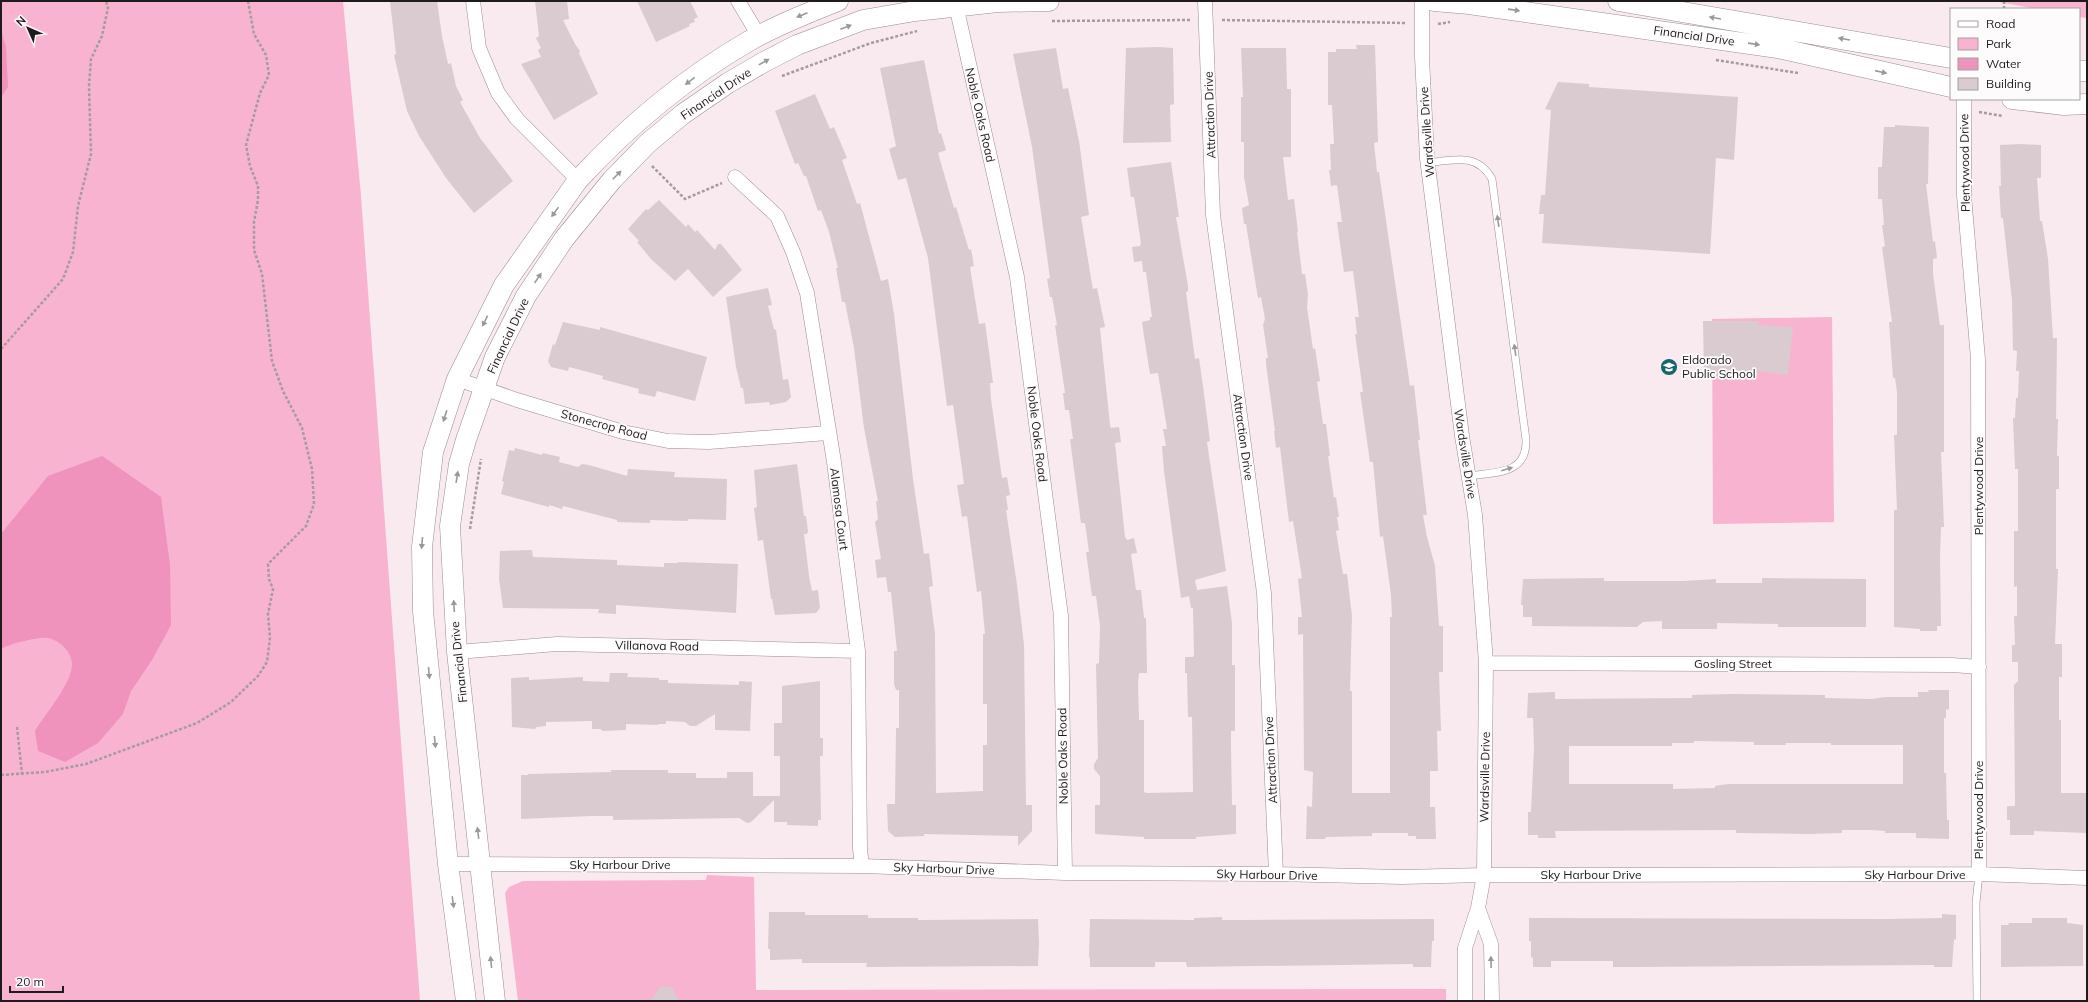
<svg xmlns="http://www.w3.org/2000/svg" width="2088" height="1002" font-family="Mulish,sans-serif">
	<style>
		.green { fill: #f8b3d1 }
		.water { fill: #ef92bc }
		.building { fill: #d9cbd0; fill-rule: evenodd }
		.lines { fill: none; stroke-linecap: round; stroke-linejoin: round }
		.lane-casing { stroke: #9a8d92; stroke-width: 8 }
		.street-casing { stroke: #9a8d92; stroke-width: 15 }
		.secondary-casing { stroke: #9a8d92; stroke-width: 21 }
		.path { stroke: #a69b9f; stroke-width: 2.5; stroke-dasharray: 3 2; stroke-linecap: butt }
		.lane { stroke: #fff; stroke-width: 7 }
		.street { stroke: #fff; stroke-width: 14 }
		.secondary { stroke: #fff; stroke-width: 20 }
		.oneway { fill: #9a9899 }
		.labels { text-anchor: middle; stroke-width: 3.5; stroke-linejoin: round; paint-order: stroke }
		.street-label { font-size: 12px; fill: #1f1a1c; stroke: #fefbfc }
		.poi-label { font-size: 12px; fill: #1f1a1c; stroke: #fefbfc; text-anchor: start }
	</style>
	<rect width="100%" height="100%" fill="#f8eaef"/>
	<!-- green -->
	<path class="green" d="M1 1H343L361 196 420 1001H1Z
		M1994 1H2087V18L2079 17V9H2037Z
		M1832 317 1834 522 1713 524 1712 319Z
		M707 875 754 877 756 990 1446 989V1001H518L505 893 509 887 523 881 706 880Z"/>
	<!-- water -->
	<path class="water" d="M1 30 6 47 8 87 1 97Z
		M102 456 161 497 170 565 171 625 152 660 131 691 123 714 98 743 65 762 38 751 35 731C45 714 73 683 72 663 71 651 59 640 48 638 40 636 8 644 1 649V534L48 476Z"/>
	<!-- building -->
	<path class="building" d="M390 1H437L442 36 448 64 451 63 456 86 463 100 460 102 480 138 513 181 474 213 446 178 419 136 407 111 394 55 396 54Z
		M535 1H567L569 19 563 20 575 44 580 51 579 53 598 94 554 120 521 64 541 57 538 50 541 48 536 38 539 36Z
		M637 1H690L698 17 694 19 695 22 689 24 690 26 656 42Z
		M1356 45H1375L1378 142 1374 143 1377 172H1379L1410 386 1414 385 1420 440H1418L1427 515H1423L1427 537 1435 566 1439 626H1443V672H1439L1441 731H1437L1438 771H1430V807H1435L1436 839H1416V836H1408V833H1372V836L1326 837 1325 839H1306L1307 806 1312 807 1313 772 1304 770 1303 634 1298 635V617H1302L1298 579 1302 578 1293 521 1289 522 1280 447 1276 448 1274 431H1275L1266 364V358H1268L1263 325 1265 319 1261 297 1258 298 1246 224H1244L1242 208 1249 205 1244 177V142H1241V97H1243L1241 48H1286L1287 89H1291V157H1283L1288 200 1294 199 1298 232H1297L1302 274H1305L1308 294 1307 307 1313 349 1315 348 1320 381 1317 382 1323 424H1326L1330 456H1328L1334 498 1336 497 1339 517H1337L1339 530 1336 531 1343 574H1347L1352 616 1350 691H1352V793H1390V617H1392L1391 595 1383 536 1380 537 1373 462H1370L1360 392H1363L1355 334H1357L1355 317H1359L1353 271 1344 272 1337 222H1342L1337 185 1331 186 1329 170H1331L1330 144H1334L1332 105H1328V52H1336V49H1357Z
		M1159 47 1173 48 1174 104 1170 105 1171 142 1123 143 1126 48Z
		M1056 48 1063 89 1068 88 1079 141 1089 215 1081 217 1090 272 1093 289 1097 288 1105 327 1100 328 1110 425 1111 428 1119 427 1121 442 1115 443 1125 537 1127 540 1134 538 1137 553 1131 554 1136 590H1141L1144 618H1146L1147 673H1139L1138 684 1139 720H1144V792L1147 793 1193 792 1192 717H1188L1187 673H1185V657H1193L1194 655 1193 608H1191L1189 596 1181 598 1164 471 1162 446H1166L1163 429H1167L1158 373 1150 374 1144 336 1142 322 1150 320V317H1152L1146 272H1143L1142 261 1134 262 1132 247 1140 246 1141 243 1134 197H1131L1127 168 1171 162 1179 217H1176L1188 286V291L1186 292 1195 359 1199 358 1203 386 1210 441 1207 442 1226 571 1195 580 1197 590 1227 586 1232 623V665H1235V731H1231V746L1232 805H1236V834L1196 837V839H1144V837L1095 834V805H1100V776L1094 769V764L1098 758 1096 664 1099 663 1100 626 1096 596H1092L1086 552H1089L1085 523H1081L1070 439H1073L1069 410H1065L1063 393H1065L1055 325H1057L1052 297H1050L1047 279 1050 278 1032 147 1013 54Z
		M924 60 939 134 941 133 946 150 938 153 954 208 956 207 969 250 971 249 974 266 970 267 979 324 985 323 988 344 993 383H990L991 399 1002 478 1007 477 1010 495 1006 496 1008 510H1006L1017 585 1024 645 1026 805H1032V831L1018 846V836L924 834V836L895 837 888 831 887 804H895L896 728H899V690H896L894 684V651H897L891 592H888L886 577 877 578 875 560 881 559 875 522 878 519 876 501H878L864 428 854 348 845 302H842L836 268H838L829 232 821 210 818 211 806 176H804L798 163 795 164 775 111 815 94 830 129 834 127 847 158 842 160 857 204 860 203 881 281 888 279 894 314 913 479 924 554 929 553 933 586 929 587 935 634 936 793 983 791V745H987V704H983V634H985L981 591 977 592 967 516 962 517 957 485 964 484 959 447 953 405 947 406 928 258 906 178 898 180 889 149 896 146 880 68Z
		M1558 82 1589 84V87L1738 97 1734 160 1716 158 1710 254 1542 243 1544 214H1539L1541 195H1545L1551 110 1545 109Z
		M1895 125 1929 127 1928 184H1926L1933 242 1935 241 1937 258 1933 259V274L1939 319 1940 325H1944V452H1941L1944 527H1941L1940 557 1941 626H1937V631H1920V629L1894 627V510H1897L1894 435H1897V392L1895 378H1893L1889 322H1892L1882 247 1885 246 1882 225H1884L1882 199H1878V167H1882L1884 127H1895Z
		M2021 144 2041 145V178H2037L2040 221H2042L2048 259 2053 338H2057L2056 419H2058L2057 456H2059V489H2056V569H2058L2055 644H2062V677H2059V720H2061V793H2087V833L2034 831V835H2010V820H2007V806H2015L2014 691V685L2018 681V662H2012V645H2015L2014 616H2017V586L2014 587V531H2018V469H2015L2013 418H2015L2016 398H2018L2019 371H2016L2017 351 2013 350 2012 300 2003 218H2001L1999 186H2001L2000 145Z
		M659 200 686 227 688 224 695 232 697 230 715 250 718 244H721L742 270 713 297 688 269 675 281 651 259 637 242 639 241 628 229 646 209 648 210Z
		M768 288 772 305 768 306 774 329 776 330 783 380 788 379 791 397 786 402 770 405 769 402 745 404 743 388H741L736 367 726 297Z
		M1703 321H1758V325L1793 327 1788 375 1758 371V375L1704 376Z
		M563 322 600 330V327L707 357 695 401 657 391 655 397 638 393 639 389 602 379 603 376 569 367 568 371 551 367 548 361 553 344 555 345Z
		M515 448 542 455 543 453 560 457 559 462 578 467 582 464 589 465 627 476 628 469 675 472 674 477 727 479 726 520 688 519V521L650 520V523L617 522V520L563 506 562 509 549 505V507L501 494 504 482 502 481 509 450 514 451Z
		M797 464 804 516H806L808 531 807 534H804L809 576 812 591 818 590 820 608 816 613 775 615 772 599H771L763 540 758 541 754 508 757 507 754 470Z
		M532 550 533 557 617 560V565L664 567V563H678V562L738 564 736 613 616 605V614L598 613 599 609 503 608 499 579 500 551Z
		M1604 578V581H1684L1716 579V583H1762V578L1866 579V627H1778V624L1717 623V629H1662V621L1643 622 1637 627 1532 626V617H1523V605H1521L1523 579Z
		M610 673H628L627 677 659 678V680H668V683L739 685V681L752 682 750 731 715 730V714L696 726H690L685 722 666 721V724H658V725L626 724V730L603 731 600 729H592V721L546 722V726L537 727 535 729 512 727 511 678 529 677V680L583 677V681L609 682Z
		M820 681V738H823V756H820L821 820H818V826L787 825V822H774V800L751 822 747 823 739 818 613 820V816H591L521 819V775H528V774L611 772V770H668V773H696V778H727V772H753V796H780V756H774V723H782V686Z
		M1928 690H1949V710L1946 709V718H1944V773H1946L1947 820H1949V839L1916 838V833H1885V831L1871 830H1842V833L1808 834 1736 833V830L1555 831 1556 838H1538V835H1528V812H1531L1534 748 1533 718H1527L1528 693 1555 692V699L1692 698V695L1730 694 1825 695V698L1872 699 1885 697H1918V692H1929ZM1694 741 1754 742V745H1786V743H1831V745H1903V784H1728L1715 786V788L1673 789V784H1569V746H1672V743H1694Z
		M769 912H805V915H868V918H918V920L1038 919 1039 943 1038 966 866 967 867 963H802V959L770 960V949H768Z
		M1942 914 1956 915V940L1954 939 1952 967H1934V965L1633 967H1613V961H1551V967H1533V958L1531 957V941H1529V918L1888 919 1942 918Z
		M1222 917V920H1245L1434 919V941H1432L1431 967H1413V964L1187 967 1186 962H1155V967H1090V957L1089 958 1090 919 1194 920V918Z
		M2032 918H2067V923L2083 925V966L2001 967V925H2008L2009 923H2032Z
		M660 987H672L679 1001H650Z"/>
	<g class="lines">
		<!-- lane casing -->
		<g class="lane-casing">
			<path id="lane" d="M1427 163C1453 160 1477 152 1492 179L1526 440C1527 475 1495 472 1468 476
				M1977 1001 1976 903 1979 874"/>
		</g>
		<!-- street casing -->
		<g class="street-casing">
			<path id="street" d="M473 1 479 48 498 93 517 119 578 180
				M738 1 759 36
				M955 1 1017 277 1061 616 1065 873
				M1205 1 1213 215 1264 593 1276 874
				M1422 1V57L1427 158 1462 436 1475 515 1486 663 1484 875 1478 908 1465 948V1001
				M1964 99V195L1978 359 1979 874
				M735 177 777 216 793 252 807 293 834 462 858 651 860 849 862 866
				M457 379 517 400 623 432 668 441 709 442 828 433
				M457 652 557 644 858 651
				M1486 663 1952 665 1979 667
				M448 864 862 866 1065 873 1276 874 1402 877 1484 875 1979 874 2087 878
				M1478 908 1491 944 1492 1001"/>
		</g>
		<!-- secondary casing -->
		<g class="secondary-casing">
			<path id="secondary" d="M1434 1 1469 4 1778 48 1951 87
				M1618 1 1951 58
				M2079 71H2087
				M2012 99 2064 105 2087 104
				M466 1001 448 864 423 611 422 547 433 452 457 379 504 285 578 180C628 126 685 78 749 41 777 25 808 13 838 1
				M495 1001 457 652 450 526 459 464 466 440 495 357 526 296 564 239 612 180 648 143 683 114 728 83 764 62 797 45 863 20 915 11 998 2 1049 1"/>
		</g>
		<!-- path -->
		<path class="path" d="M2004 1V9
			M1222 20 1407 23
			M1052 21 1191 20
			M1438 24 1450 22
			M1716 60 1798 73
			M782 76 871 43 917 31
			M1979 112 2003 116
			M652 166 685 199 722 183
			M1 349 63 279 73 252 78 206 91 154 89 86 91 59 102 36 108 8 106 1
			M470 529 481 459
			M17 727 22 774
			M1 775 45 772 86 764 197 723 231 702 258 676 267 662 270 638 268 614 273 589 269 579 268 564 306 526 314 504 312 469 302 428 283 391 272 361 262 274 254 250V222L258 200V186L250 166 246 145 260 93 269 75 266 55 254 34 248 1"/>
		<!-- lane -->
		<use href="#lane" class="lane"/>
		<!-- street -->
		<use href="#street" class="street"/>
		<!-- secondary -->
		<use href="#secondary" class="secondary"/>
	</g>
	<!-- one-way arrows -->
	<defs><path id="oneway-solid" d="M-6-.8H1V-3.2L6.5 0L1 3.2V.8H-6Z"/></defs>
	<g class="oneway">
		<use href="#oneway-solid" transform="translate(1514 10) rotate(8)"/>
		<use href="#oneway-solid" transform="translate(802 15) rotate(157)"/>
		<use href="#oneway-solid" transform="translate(1715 18) rotate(-170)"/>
		<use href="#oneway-solid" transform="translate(846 27) rotate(-21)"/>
		<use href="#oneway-solid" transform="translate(1844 39) rotate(-170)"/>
		<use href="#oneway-solid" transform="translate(1754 44) rotate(8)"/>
		<use href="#oneway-solid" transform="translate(764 62) rotate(-29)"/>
		<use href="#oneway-solid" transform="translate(1881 72) rotate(13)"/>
		<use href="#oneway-solid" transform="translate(690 81) rotate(143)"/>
		<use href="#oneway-solid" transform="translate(617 175) rotate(-45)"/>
		<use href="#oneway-solid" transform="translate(555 212) rotate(126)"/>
		<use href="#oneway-solid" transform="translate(1498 221) rotate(-98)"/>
		<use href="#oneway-solid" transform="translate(538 278) rotate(-56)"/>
		<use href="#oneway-solid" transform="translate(485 321) rotate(116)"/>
		<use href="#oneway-solid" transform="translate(1515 350) rotate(-98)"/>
		<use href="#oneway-solid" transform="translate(445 416) rotate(108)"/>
		<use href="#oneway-solid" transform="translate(1507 469) rotate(-16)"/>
		<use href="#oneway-solid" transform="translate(457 477) rotate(-81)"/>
		<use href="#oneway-solid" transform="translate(422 543) rotate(95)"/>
		<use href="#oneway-solid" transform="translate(454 606) rotate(-93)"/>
		<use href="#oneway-solid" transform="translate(429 673) rotate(85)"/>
		<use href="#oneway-solid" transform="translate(435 742) rotate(84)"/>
		<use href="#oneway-solid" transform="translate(478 833) rotate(-97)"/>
		<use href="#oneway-solid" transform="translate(453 902) rotate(82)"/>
		<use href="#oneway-solid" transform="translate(491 962) rotate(-96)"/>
		<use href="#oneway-solid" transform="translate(1491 962) rotate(-91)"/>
	</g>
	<!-- icons -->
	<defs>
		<g id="school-disc" transform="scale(0.9)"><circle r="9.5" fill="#18656e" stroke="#fefbfc"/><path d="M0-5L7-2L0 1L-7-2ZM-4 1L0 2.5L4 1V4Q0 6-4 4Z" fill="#fff"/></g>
	</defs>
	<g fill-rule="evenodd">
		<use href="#school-disc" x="1669" y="367"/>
	</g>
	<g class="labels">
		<!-- street labels -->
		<g class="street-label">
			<text transform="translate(1694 36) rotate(8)" y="4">Financial Drive</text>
			<text transform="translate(716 94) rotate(-34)" y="4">Financial Drive</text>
			<text transform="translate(980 115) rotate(77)" y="4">Noble Oaks Road</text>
			<text transform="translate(1210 115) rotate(-92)" y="4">Attraction Drive</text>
			<text transform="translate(1427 132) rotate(-94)" y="4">Wardsville Drive</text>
			<text transform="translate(1965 163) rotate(-91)" y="4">Plentywood Drive</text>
			<text transform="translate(508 336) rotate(-65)" y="4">Financial Drive</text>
			<text transform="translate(604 425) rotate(15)" y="4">Stonecrop Road</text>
			<text transform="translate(1037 434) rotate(83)" y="4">Noble Oaks Road</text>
			<text transform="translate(1243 437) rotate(82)" y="4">Attraction Drive</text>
			<text transform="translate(1465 454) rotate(81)" y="4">Wardsville Drive</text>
			<text transform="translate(1979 486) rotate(-90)" y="4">Plentywood Drive</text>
			<text transform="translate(839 509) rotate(83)" y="4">Alamosa Court</text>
			<text transform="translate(657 646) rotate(1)" y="4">Villanova Road</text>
			<text transform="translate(459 662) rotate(-96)" y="4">Financial Drive</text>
			<text x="1733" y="668">Gosling Street</text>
			<text transform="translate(1063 756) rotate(-91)" y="4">Noble Oaks Road</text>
			<text transform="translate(1271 760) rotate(-93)" y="4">Attraction Drive</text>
			<text transform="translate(1485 777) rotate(-89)" y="4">Wardsville Drive</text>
			<text transform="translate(1979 810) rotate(-90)" y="4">Plentywood Drive</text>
			<text x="620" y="869">Sky Harbour Drive</text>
			<text transform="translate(944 869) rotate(2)" y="4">Sky Harbour Drive</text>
			<text transform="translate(1267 875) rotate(1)" y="4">Sky Harbour Drive</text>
			<text x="1591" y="879">Sky Harbour Drive</text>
			<text x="1915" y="879">Sky Harbour Drive</text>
		</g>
		<!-- poi labels -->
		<g class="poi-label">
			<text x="1682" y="364">Eldorado<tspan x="1682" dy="14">Public School</tspan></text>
		</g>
	</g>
	<!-- border -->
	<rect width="2088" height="1002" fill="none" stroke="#1f1a1c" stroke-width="4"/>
	<!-- legend -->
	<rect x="1950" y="8" width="130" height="92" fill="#fefbfc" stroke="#a5a1a2"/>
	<rect x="1958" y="21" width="20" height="6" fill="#ffffff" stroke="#a5a1a2"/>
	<text x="1986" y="28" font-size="12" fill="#1f1a1c">Road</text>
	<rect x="1958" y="38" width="20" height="12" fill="#f8b3d1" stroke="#a5a1a2"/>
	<text x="1986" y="48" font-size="12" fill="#1f1a1c">Park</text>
	<rect x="1958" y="58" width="20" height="12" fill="#ef92bc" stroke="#a5a1a2"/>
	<text x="1986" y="68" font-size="12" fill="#1f1a1c">Water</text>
	<rect x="1958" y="78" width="20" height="12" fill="#d9cbd0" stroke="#a5a1a2"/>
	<text x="1986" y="88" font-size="12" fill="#1f1a1c">Building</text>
	<!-- north arrow -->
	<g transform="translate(28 28) rotate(315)" stroke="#fefbfc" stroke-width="3" paint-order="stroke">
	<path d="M0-3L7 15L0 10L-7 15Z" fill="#1f1a1c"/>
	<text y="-6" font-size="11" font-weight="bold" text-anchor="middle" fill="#1f1a1c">N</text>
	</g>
	<!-- scale -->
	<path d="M10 986v6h53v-6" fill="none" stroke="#1f1a1c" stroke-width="2"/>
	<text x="16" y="986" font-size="12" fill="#1f1a1c" stroke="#fefbfc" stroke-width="3" paint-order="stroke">20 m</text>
</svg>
